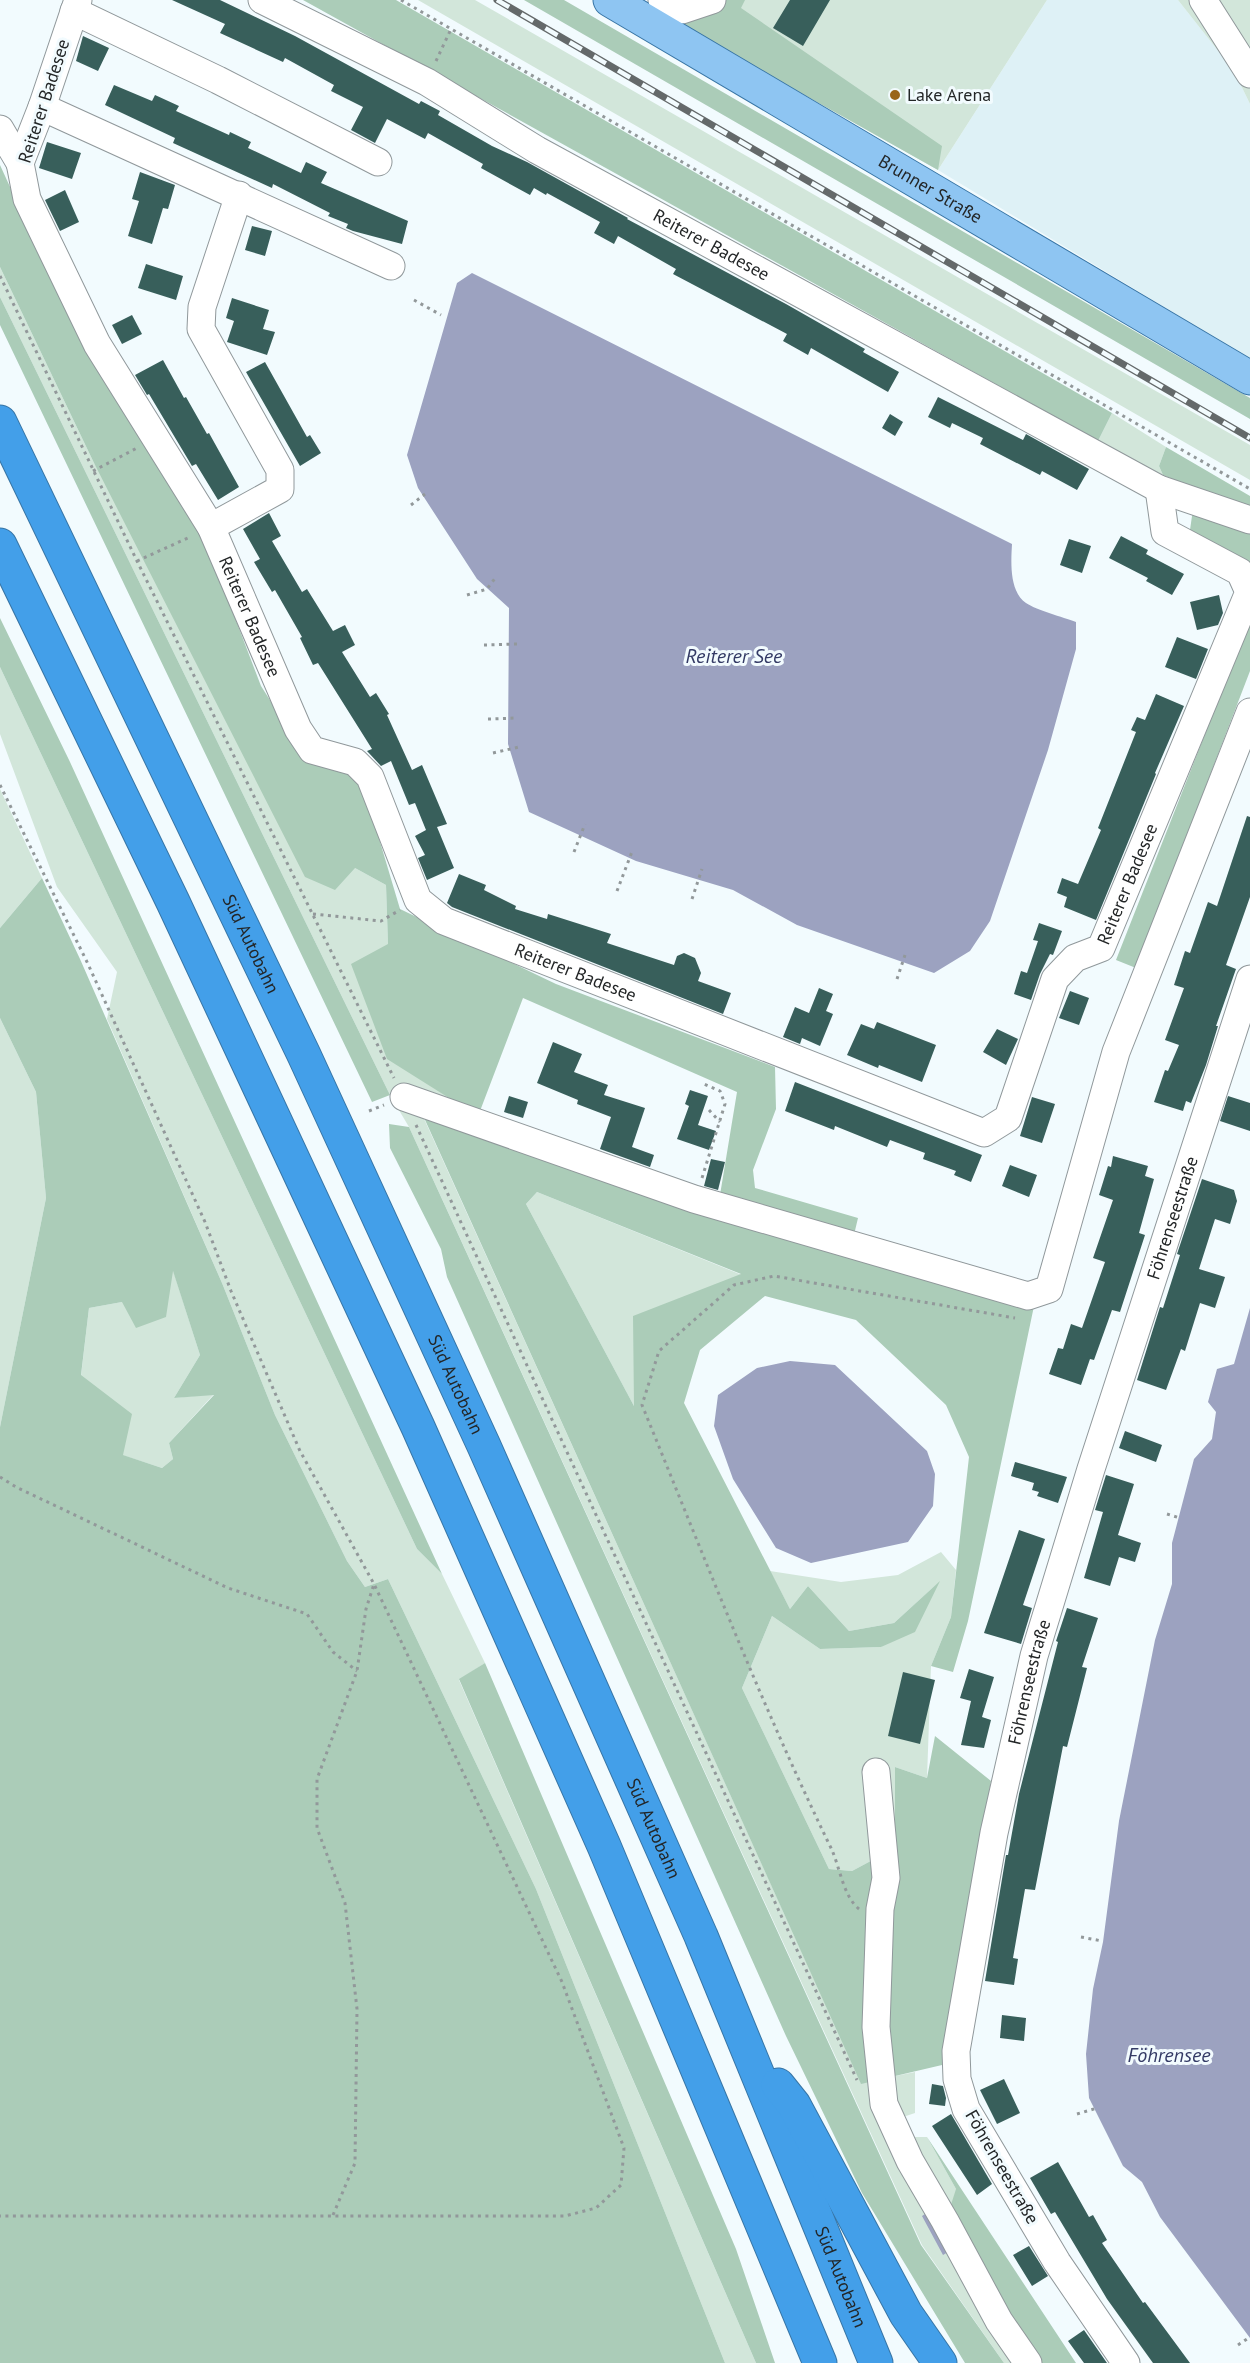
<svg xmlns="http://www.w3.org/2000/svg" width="1250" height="2363" font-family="'PT Sans',sans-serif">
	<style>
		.built { fill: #def1f6 }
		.green { fill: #d2e6da }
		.forest { fill: #abccb8; fill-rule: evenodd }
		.water { fill: #9ca2c0 }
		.building { fill: #385f5b }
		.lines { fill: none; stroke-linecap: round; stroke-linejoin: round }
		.minor-casing { stroke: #90989b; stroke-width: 29 }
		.major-casing { stroke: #3875a5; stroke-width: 35 }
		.highway-casing { stroke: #3875a5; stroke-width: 35 }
		.path { stroke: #92989a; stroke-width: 3; stroke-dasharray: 3 4.5; stroke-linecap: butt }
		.minor { stroke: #fff; stroke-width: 27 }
		.major { stroke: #8ec5f2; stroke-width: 33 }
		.highway { stroke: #439fe9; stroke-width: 33 }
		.rail-casing { stroke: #64696a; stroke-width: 7 }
		.rail { stroke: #f2fbfe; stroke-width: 4.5; stroke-dasharray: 14; stroke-linecap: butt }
		.poi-dot { fill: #99661b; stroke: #f2fbfe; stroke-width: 2 }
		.labels { text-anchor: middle; stroke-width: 6; stroke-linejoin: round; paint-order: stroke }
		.poi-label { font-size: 18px; fill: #232627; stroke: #f2fbfe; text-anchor: start }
		.street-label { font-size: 18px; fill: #232627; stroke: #f2fbfe }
		.water-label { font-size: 20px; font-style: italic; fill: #333a65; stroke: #f2fbfe }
	</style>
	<rect width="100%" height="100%" fill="#f2fbfe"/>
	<!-- built -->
	<path class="built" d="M1047 0H1178L1234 71 1250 104V359L938 170Z"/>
	<!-- green -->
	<path class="green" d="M418 0H475L1250 445V480Z
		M659 0H1047L938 170 671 20Z
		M1178 0H1250V104L1234 71Z
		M0 267 94 463 355 868 386 885 388 944 480 1111 421 1112 861 2083 915 2072V2113L900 2118 909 2137H927L956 2189 1039 2363H1004L922 2245 409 1127 390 1095 0 297Z
		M1112 413 1166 447 1159 466 1163 475 1098 441Z
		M0 667 417 1549 442 1574 485 1663 459 1680 756 2363H725L536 1889 388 1579 365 1587 347 1561 275 1415 222 1283 107 1019 117 972 57 887 0 734Z
		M0 789 42 878 0 928Z
		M0 1018 36 1092 46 1198 0 1427Z
		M537 1192 742 1275 635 1408 526 1204Z
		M173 1270 200 1355 174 1398 214 1394 169 1443 173 1459 162 1468 122 1455 81 1376 89 1308 122 1302Z
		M941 1552 956 1570 951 1617 931 1666 927 1778 895 1767V1848L852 1871 829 1869 742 1688 772 1616 820 1649 881 1647 938 1583 894 1623 849 1631 808 1586 790 1609 770 1571 841 1582 898 1575Z"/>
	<!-- forest -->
	<path class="forest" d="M303 0H396L1112 413 1098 441Z
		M524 0H564L1250 398V419Z
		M659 0H745L741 8 942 146 938 170 671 20Z
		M0 165 69 316 200 526 261 686 303 752 361 778 400 909 556 984 775 1067 776 1109 753 1170 755 1188 858 1218 853 1239 719 1201 737 1092 523 998 480 1111 449 1098 387 1059 351 964 388 944 386 885 355 868 335 890 305 877 94 463 0 267Z
		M0 297 390 1095 372 1102 0 325Z
		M1166 447 1250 496V512L1163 475 1159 466Z
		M1193 509 1250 532V563L1190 530Z
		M0 618 70 762 442 1574 417 1549 0 667Z
		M1250 620V671L1136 968 1116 960Z
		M42 878 80 959 222 1283 275 1415 347 1561 365 1587 388 1579 536 1889 725 2363H0V1427L46 1198 36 1092 0 1018V928ZM173 1271 200 1355 174 1398 214 1395 169 1443 173 1459 162 1468 123 1455 132 1414 81 1375 89 1308 122 1302 136 1328 166 1317Z
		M421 1111 1034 1306 968 1621 953 1672 931 1666 951 1617 969 1457 946 1405 856 1320 765 1296 700 1350 684 1403 790 1609 808 1586 849 1631 894 1623 940 1581 915 1632 881 1647 820 1649 772 1616 742 1688 829 1869 852 1871 895 1848V1767L927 1778 935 1736 991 1781 942 2065 861 2084ZM537 1192 741 1274 633 1316 634 1406 526 1204Z
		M389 1124 409 1127 921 2245 1004 2363H965L862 2193 786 2036 447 1277 441 1249 390 1148Z
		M485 1663 736 2249 775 2363H756L459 1679Z
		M927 2137 1076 2363H1039L949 2211 956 2189Z"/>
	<!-- water -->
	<path class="water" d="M472 273 1012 544C1011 562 1009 591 1026 603 1036 610 1063 617 1076 622V649L1048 750 990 921 970 951 934 973 797 925 733 890 636 861 529 812 508 744 509 608 477 579 418 488 407 455 457 283Z
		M1250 1308V2338L1160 2217 1142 2182 1123 2166 1089 2098 1086 2054 1093 1989 1103 1942 1119 1821 1155 1640 1172 1584V1543L1194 1459 1212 1439 1216 1412 1208 1402 1217 1369 1234 1364Z
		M790 1361 835 1365 927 1451 935 1474 933 1506 908 1542 811 1563 776 1548 733 1479 714 1426 718 1395 757 1368Z
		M931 2210 953 2249 943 2255 922 2216Z"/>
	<!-- building -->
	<path class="building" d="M172 0H220L295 36 419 104 421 101 440 111 438 115 492 146 527 162 628 218 627 219 786 304 865 349 863 352 899 372 888 392 811 348 808 355 783 341 787 334 673 274 676 269 618 236 614 244 594 233 600 222 547 193 546 195 534 188 530 195 481 168 483 164 428 133 425 139 387 119 375 143 351 130 363 107 331 91 334 85 285 58 283 62 220 33 225 24Z
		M790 0H830L803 46 773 28Z
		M83 36 109 48 98 71 76 61Z
		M114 85 152 101 155 95 179 106 176 111 229 135 230 132 251 142 248 148 301 173 306 162 327 172 321 183 408 221 402 244 353 231 346 228 348 224 328 216 330 213 273 184 272 188 173 143 175 138 105 105Z
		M47 142 81 153 72 179 39 168Z
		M140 172 175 185 168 209 163 208 152 244 128 236 139 201 132 199Z
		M65 190 79 222 60 231 45 200Z
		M252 226 272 231 265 256 245 250Z
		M146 264 183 276 176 300 138 288Z
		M232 298 269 310 263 329 275 332 267 355 227 342 234 321 226 318Z
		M132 315 142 334 122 344 112 325Z
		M163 360 184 398 186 397 207 434 209 433 239 487 218 500 196 464 192 466 149 394 147 395 135 375Z
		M265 362 307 437 310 435 321 453 300 466 246 372Z
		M938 397 1023 440 1026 434 1089 469 1077 490 1042 471 1040 475 980 444 983 438 952 423 950 428 928 417Z
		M890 414 903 422 895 436 882 428Z
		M269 513 281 536 272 541 302 592 307 589 333 631 345 625 355 645 342 652 370 697 376 693 389 714 387 715 412 770 422 765 447 824 437 827 454 868 427 880 418 858 425 855 415 836 426 830 415 803 409 805 391 761 381 766 367 751 372 749 318 663 313 665 300 638 302 637 275 590 272 592 254 562 260 559 243 529Z
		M1121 536 1148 550 1146 554 1184 574 1172 595 1146 581 1148 578 1109 558Z
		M1069 539 1091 546 1082 573 1060 565Z
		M1219 595 1223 613 1218 625 1197 630 1190 602Z
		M1177 637 1208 649 1196 679 1165 667Z
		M1156 694 1184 706 1155 773 1156 774 1096 920 1064 907 1067 897 1057 893 1062 878 1078 884 1101 830 1098 828 1136 732 1131 730 1137 717 1145 720Z
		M1247 816 1250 817V897L1226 965 1236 969 1216 1026H1218L1206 1065 1191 1103 1186 1101 1183 1111 1154 1102 1165 1070 1168 1071 1179 1045 1165 1040 1184 988 1174 985 1185 951 1190 953 1208 902 1217 906Z
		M459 874 486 885 484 890 516 906 515 909 547 919 548 914 611 934 607 943 674 965 677 956 684 953 695 958 701 973 698 981 731 993 723 1014 452 907 447 903Z
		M1039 923 1062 931 1053 955 1050 954 1040 974 1031 1000 1014 994 1021 971 1027 973 1038 941 1033 940Z
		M819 988 833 994 826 1011 833 1014 820 1046 802 1038 800 1044 783 1037 795 1007 809 1013Z
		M1070 991 1089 998 1079 1025 1059 1018Z
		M877 1022 936 1045 922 1082 879 1065 878 1068 847 1055 861 1024 874 1029Z
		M997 1029 1018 1039 1006 1065 983 1052Z
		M553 1042 582 1054 574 1072 608 1085 604 1095 645 1108 632 1147 654 1155 650 1167 600 1149 611 1117 577 1104 578 1100 537 1083Z
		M795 1082 982 1155 971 1182 954 1175 956 1171 923 1159 925 1153 890 1140 887 1147 835 1126 834 1130 785 1111Z
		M690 1090 708 1096 698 1125 716 1131 709 1150 677 1139 689 1106 685 1104Z
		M509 1096 528 1102 523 1118 504 1112Z
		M1228 1096 1250 1103V1131L1220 1121Z
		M1032 1097 1055 1104 1042 1143 1020 1136Z
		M1113 1156 1148 1166 1145 1176 1154 1179 1139 1233 1145 1235 1120 1312 1112 1310 1094 1360 1090 1359 1081 1385 1049 1374 1058 1348 1063 1349 1071 1324 1082 1328 1105 1262 1093 1258 1113 1200 1099 1195 1108 1166 1111 1167Z
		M711 1159 725 1162 718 1190 704 1186Z
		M1010 1165 1037 1175 1029 1197 1002 1186Z
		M1202 1179 1234 1190 1237 1201 1230 1224 1215 1219 1199 1269 1225 1277 1215 1308 1200 1303 1185 1351 1181 1349 1166 1390 1137 1380 1160 1307 1163 1308 1180 1255 1177 1254Z
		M1125 1431 1162 1445 1156 1462 1119 1448Z
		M1015 1462 1067 1477 1058 1503 1037 1496 1039 1492 1032 1490 1034 1483 1011 1476Z
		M1106 1475 1134 1484 1118 1535 1141 1543 1135 1562 1119 1557 1110 1586 1084 1578 1103 1512 1095 1510Z
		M1019 1530 1045 1539 1023 1605 1032 1608 1021 1644 984 1633Z
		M1067 1608 1098 1618 1082 1667 1087 1668 1067 1747 1063 1746 1035 1890 1025 1889 1013 1958 1018 1959 1014 1985 985 1981 1006 1855H1008L1019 1794 1058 1642 1056 1641Z
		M969 1669 994 1677 982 1717 991 1720 984 1748 961 1745 971 1701 960 1698Z
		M903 1672 935 1680 920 1744 888 1736Z
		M1002 2015 1026 2018 1024 2041 1000 2038Z
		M1004 2079 1020 2113 997 2124 980 2090Z
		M932 2084 943 2086 946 2098 945 2106 929 2104Z
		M951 2114 992 2184 977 2195 932 2126Z
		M1058 2162 1089 2217 1093 2215 1107 2240 1102 2243 1143 2303 1145 2302 1190 2363H1153L1107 2299 1055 2212 1051 2214 1030 2178Z
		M1029 2246 1048 2276 1032 2286 1013 2255Z
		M1084 2330 1107 2363H1084L1068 2341Z"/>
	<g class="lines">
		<!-- minor casing -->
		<g class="minor-casing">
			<g id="minor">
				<path id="s1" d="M78 0 42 107 20 163 27 199 97 344 211 527 298 729 312 750 355 762 370 777 418 900 444 921 984 1133 1008 1118 1055 979 1075 958 1101 948 1249 592 1240 572 1165 532 1159 489"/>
				<path id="s2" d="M262 0 427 82 537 150 1159 489 1250 520"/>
				<path d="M662 0 682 10 712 0"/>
				<path d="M1203 0 1250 74"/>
				<path d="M74 11 218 80 378 162"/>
				<path d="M42 107 391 266"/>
				<path d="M0 129 20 163"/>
				<path d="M211 527 280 489V470L201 329 202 307 239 195"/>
				<path d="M404 1097 694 1199 1028 1296 1049 1289 1116 1052 1250 712"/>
				<path d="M876 1772 886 1878 880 1909 876 2027 884 2104 910 2161 945 2221 999 2321 1028 2363"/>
				<path id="s3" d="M1126 2363 1057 2262 966 2109 957 2079 956 2051 994 1833 1034 1656 1091 1469 1250 979"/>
			</g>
		</g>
		<!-- major casing -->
		<g class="major-casing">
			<g id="major">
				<path id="s4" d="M610 0 1250 378"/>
			</g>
		</g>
		<!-- highway casing -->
		<g class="highway-casing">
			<g id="highway">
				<path id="s5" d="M0 422 304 1055 484 1446 701 1936 876 2363"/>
				<path d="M0 545 173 902 418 1427 604 1846 820 2363"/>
				<path d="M778 2085 794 2105 906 2314 940 2363"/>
			</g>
		</g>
		<!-- path -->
		<path class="path" d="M401 0 1250 489
			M436 61 451 29
			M0 276 137 561 394 1078
			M414 300 441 315
			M93 471 137 448
			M411 505 425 494
			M137 561 190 537
			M467 595 487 589 496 577
			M484 645 517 644
			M488 719 517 718
			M493 753 519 747
			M0 785 88 964 205 1222 231 1291 300 1451 374 1584 562 1982 624 2148 621 2185 596 2208 565 2216H0
			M574 852 585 824
			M617 891 633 849
			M692 899 702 869
			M313 914 381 921 400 910
			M897 979 905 955
			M709 1110 720 1122
			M369 1111 384 1105
			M416 1125 857 2080
			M702 1178 725 1104 720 1091 704 1084
			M0 1477 16 1487 228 1588 307 1614 333 1652 357 1671
			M1167 1514 1180 1518
			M859 1909C843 1896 840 1867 831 1848 761 1704 703 1554 642 1405L659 1351 734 1285 774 1276 1015 1318
			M1081 1937 1102 1941
			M1077 2114 1097 2108
			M333 2215 355 2163 357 2009 345 1903 317 1828V1779L357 1671 366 1609 374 1584
			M1238 2345 1250 2337"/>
		<!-- minor -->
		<use href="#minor" class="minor"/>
		<!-- major -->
		<use href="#major" class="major"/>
		<!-- highway -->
		<use href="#highway" class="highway"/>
		<!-- rail casing -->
		<g class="rail-casing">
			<path id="rail" d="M497 0 1250 438"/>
		</g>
		<!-- rail -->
		<use href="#rail" class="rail"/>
	</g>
	<!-- markers -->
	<circle class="poi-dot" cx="895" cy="95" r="6"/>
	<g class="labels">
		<!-- poi labels -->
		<g class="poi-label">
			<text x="907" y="101">Lake Arena</text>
		</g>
		<!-- street labels -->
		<g class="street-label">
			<text transform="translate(44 101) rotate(-72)" y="6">Reiterer Badesee</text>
			<text dy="6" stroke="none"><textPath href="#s4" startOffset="372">Brunner Straße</textPath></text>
			<text dy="6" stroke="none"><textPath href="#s2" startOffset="512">Reiterer Badesee</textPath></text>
			<text dy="6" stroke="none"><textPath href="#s1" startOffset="684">Reiterer Badesee</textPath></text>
			<text dy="6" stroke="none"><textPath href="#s1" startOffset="1944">Reiterer Badesee</textPath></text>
			<text dy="6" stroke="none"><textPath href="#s5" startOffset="579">Süd Autobahn</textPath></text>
			<text dy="6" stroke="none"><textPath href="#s1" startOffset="1204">Reiterer Badesee</textPath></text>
			<text dy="6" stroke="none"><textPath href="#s3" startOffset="1222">Föhrenseestraße</textPath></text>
			<text dy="6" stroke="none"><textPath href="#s5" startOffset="1065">Süd Autobahn</textPath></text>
			<text dy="6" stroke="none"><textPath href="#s3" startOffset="736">Föhrenseestraße</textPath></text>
			<text dy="6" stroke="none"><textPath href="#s5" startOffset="1551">Süd Autobahn</textPath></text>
			<text transform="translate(1002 2167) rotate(60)" y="6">Föhrenseestraße</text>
			<text dy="6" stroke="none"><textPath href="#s5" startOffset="2037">Süd Autobahn</textPath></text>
		</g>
		<!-- water labels -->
		<g class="water-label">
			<text x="734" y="663">Reiterer See</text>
			<text x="1169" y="2062">Föhrensee</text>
		</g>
	</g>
</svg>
